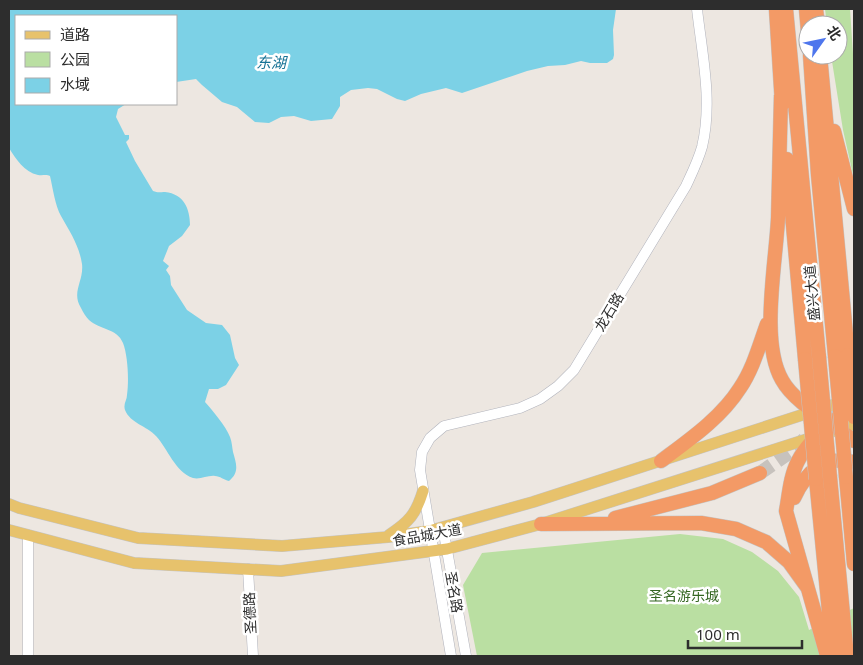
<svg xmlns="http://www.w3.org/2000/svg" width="863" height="665" font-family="'Noto Sans','Noto Sans SC',sans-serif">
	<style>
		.green { fill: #badfa2 }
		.water { fill: #7cd1e6 }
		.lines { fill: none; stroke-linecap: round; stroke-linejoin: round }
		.highway-tunnel { stroke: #c7c2bd; stroke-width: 14; stroke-dasharray: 14 7; stroke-linecap: butt }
		.secondary-casing { stroke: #b1b3bc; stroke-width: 11 }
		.primary-casing { stroke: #c4c4c4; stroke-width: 12 }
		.highway-casing { stroke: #c4c4c4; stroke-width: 15 }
		.secondary { stroke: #fff; stroke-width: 10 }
		.primary { stroke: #e7c26c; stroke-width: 11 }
		.highway { stroke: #f39a66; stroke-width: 14 }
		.highway-bridge-casing { stroke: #c4c4c4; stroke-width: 15; stroke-linecap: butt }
		.highway-bridge { stroke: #f39a66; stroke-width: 14 }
		.labels { text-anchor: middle; stroke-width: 5; stroke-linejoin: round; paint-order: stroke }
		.street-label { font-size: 14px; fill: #2d2d2d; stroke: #fff }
		.park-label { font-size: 14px; fill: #346621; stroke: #fff }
		.water-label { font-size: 15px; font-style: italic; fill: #187396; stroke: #fff }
	</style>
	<rect width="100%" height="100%" fill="#ede7e1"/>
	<!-- green -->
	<path class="green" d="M825 9H850L854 69V179L843 130 831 55H838V25H827Z
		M680 534 723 539 752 552 778 571 799 597 809 630 854 608V656H477L463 585 482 553Z"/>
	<!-- water -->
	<path class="water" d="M9 9H616L613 30 614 55 613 59 607 63H590L581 61 565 65 548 66 527 71 462 93 446 88 421 94 405 101 397 99 377 89 368 88 351 90 340 97V106L332 119 311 121 294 116 281 117 269 123 255 122 237 107 222 102 202 85 196 79 176 82V16H16V104H126L118 109 116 117 125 135H129V139L126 142 135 161 153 191C158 193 160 192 165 192 184 194 190 209 190 225L182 236 169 246 163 261 169 266 166 270 170 276 171 285 187 310 206 323 222 325 230 335 235 358 239 365 226 385 218 389H209L205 402C212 410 226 426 230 437 232 442 232 447 233 452 236 463 240 472 229 481 224 480 220 476 215 476 208 475 200 480 193 478 175 472 168 449 156 436 147 426 130 423 125 410 123 404 127 400 127 395 129 381 128 356 123 343 117 328 100 330 89 320 86 317 83 312 81 308 71 292 84 281 82 264 79 245 70 232 61 216 55 205 53 189 50 176 46 174 43 176 38 175 24 172 16 159 9 148Z"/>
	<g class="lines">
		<!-- highway-tunnel -->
		<path class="highway-tunnel" d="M760 473 793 450 823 422 845 397"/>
		<!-- secondary casing -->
		<g class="secondary-casing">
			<path id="secondary" d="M443 528 466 656
				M28 535V656
				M248 569 253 656
				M451 656 420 470 422 452 430 438 444 426 520 408 540 399 558 386 574 370 686 186C692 173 698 161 702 147 713 102 702 54 697 9"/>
		</g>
		<!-- primary casing -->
		<g class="primary-casing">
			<path id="primary" d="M835 431 854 424
				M9 504 19 508 138 538 282 546 388 537 429 531 533 502 845 401
				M9 530 134 563 281 571 447 549 541 524 817 436
				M389 535C409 522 416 514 423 491"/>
		</g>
		<!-- highway casing -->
		<g class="highway-casing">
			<path id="highway" d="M776 9 782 105
				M786 9 819 357
				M806 9 808 32
				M816 9 818 25
				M810 55 818 175 835 356
				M820 55 848 355
				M781 96C780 137 779 178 778 218 776 263 760 342 782 380 795 404 833 423 854 441
				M834 131 854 209
				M787 159 805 359
				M661 461C689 440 721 418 740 388 753 369 759 346 767 324
				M830 477 847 656
				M846 477 854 564
				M816 479 833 653
				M794 498C806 472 823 455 854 462
				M615 518 712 493 760 473
				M541 524 701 523 736 529 766 542 789 562 807 587
				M827 656 786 511C789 495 790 476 798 461 806 445 820 433 833 420"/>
		</g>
		<!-- secondary -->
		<use href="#secondary" class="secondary"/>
		<!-- primary -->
		<use href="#primary" class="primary"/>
		<!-- highway -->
		<use href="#highway" class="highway"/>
		<!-- highway-bridge casing -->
		<g class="highway-bridge-casing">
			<path id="highway-bridge" d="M848 355 854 417
				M835 356 846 477
				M819 357 830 477
				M805 359 816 479"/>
		</g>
		<!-- highway-bridge -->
		<use href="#highway-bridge" class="highway-bridge"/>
	</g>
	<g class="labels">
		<!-- street labels -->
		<g class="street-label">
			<text transform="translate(812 293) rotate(-95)" y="5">盛兴大道</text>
			<text transform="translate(609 312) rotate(-59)" y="5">龙石路</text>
			<text transform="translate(427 535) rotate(-10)" y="5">食品城大道</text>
			<text transform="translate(454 592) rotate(80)" y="5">圣名路</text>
			<text transform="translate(250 613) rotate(-93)" y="5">圣德路</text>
		</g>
		<!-- park labels -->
		<g class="park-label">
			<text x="684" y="601">圣名游乐城</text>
		</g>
		<!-- water labels -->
		<g class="water-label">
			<text x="271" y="68">东湖</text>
		</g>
	</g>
	<!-- border -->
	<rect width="863" height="665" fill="none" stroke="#2d2d2d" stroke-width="20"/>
	<!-- legend -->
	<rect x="15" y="15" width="162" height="90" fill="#ffffff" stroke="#ababab"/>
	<rect x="25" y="31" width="25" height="8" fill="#e7c26c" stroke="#ababab"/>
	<text x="60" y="40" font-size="15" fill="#2d2d2d">道路</text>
	<rect x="25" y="52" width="25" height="15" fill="#badfa2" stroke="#ababab"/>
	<text x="60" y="65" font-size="15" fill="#2d2d2d">公园</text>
	<rect x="25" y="78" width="25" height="15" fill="#7cd1e6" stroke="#ababab"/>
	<text x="60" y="90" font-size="15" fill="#2d2d2d">水域</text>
	<!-- north arrow -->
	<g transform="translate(823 40) rotate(57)"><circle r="24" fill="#ffffff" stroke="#ababab"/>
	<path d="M0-4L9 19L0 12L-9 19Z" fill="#4e76ed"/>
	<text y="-8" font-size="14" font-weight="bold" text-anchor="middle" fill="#2d2d2d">北</text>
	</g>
	<!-- scale -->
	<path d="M688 640v8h114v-8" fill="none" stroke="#2d2d2d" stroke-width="2.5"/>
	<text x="696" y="640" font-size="15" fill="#2d2d2d" stroke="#ffffff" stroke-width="4" paint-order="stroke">100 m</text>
</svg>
